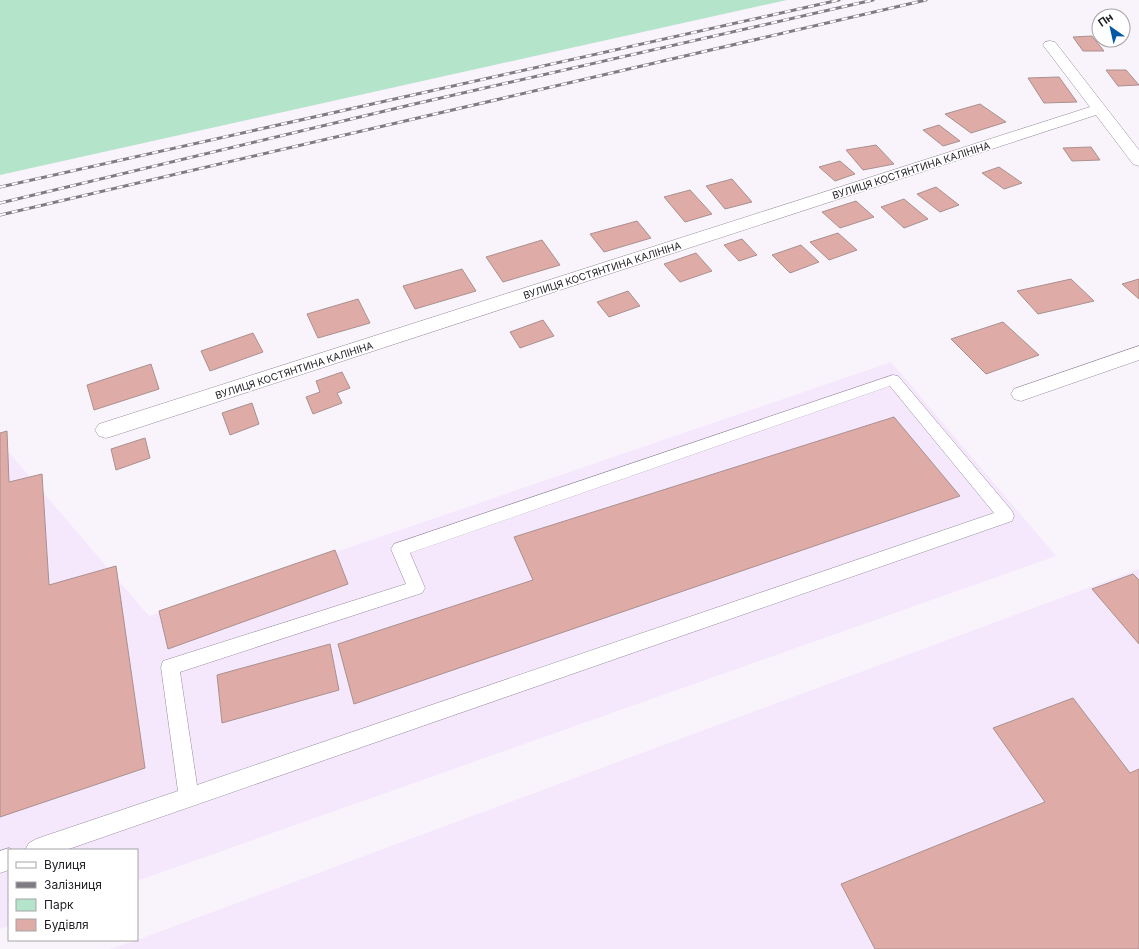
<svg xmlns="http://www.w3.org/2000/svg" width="1139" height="949" font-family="Inter,sans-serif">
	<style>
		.built { fill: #f5e8fd }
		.green { fill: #b4e4ca }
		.building { fill: #dfaba7; stroke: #a9908e }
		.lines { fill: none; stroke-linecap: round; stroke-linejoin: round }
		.service-casing { stroke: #978c9e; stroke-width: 1 }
		.minor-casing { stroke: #978c9e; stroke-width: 1 }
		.service { fill: #fff; fill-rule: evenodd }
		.minor { fill: #fff; fill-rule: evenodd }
		.rail-casing { stroke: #7f7b82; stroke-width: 3 }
		.rail { stroke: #fff; stroke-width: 2; stroke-dasharray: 6; stroke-linecap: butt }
		.labels { text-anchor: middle; stroke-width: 3; stroke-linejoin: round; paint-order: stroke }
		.street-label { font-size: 10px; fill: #201c23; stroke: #fff }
	</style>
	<rect width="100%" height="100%" fill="#f9f4fc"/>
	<!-- built -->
	<path class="built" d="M891 362 1056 556 137 881V850H9V926L0 929V442L149 616Z
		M1139 569V949H110L137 940Z"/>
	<!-- green -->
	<path class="green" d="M0 0H787L0 175Z"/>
	<!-- building -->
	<path class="building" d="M1092 36 1104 51H1083L1073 37Z
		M1106 70H1126L1139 85 1118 86Z
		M1059 77 1077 102 1044 103 1028 78Z
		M980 104 1006 122 971 133 945 114Z
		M939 125 960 141 943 146 923 130Z
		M876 145 894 164 863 170 846 150Z
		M1091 147 1100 160 1072 161 1063 148Z
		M840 161 855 174 835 181 819 167Z
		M999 167 1022 183 1004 189 982 173Z
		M732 179 752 202 725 209 706 186Z
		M936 187 959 205 940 212 917 194Z
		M690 190 712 214 685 222 664 197Z
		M904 199 928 219 904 228 881 207Z
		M856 201 874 217 840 228 822 212Z
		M637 221 651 238 604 252 590 234Z
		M838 233 857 250 829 260 810 242Z
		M742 239 757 255 739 261 724 245Z
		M542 240 560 265 503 282 486 257Z
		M801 245 819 262 790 273 772 255Z
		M696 253 712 271 680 282 664 264Z
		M462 269 476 291 415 309 403 286Z
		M1071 279 1094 301 1038 314 1017 291Z
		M1139 279V299L1122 284Z
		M628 291 640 306 609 317 597 302Z
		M358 299 370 323 318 338 307 314Z
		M543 320 554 336 520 348 510 332Z
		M1003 322 1039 355 986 374 951 339Z
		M253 333 263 352 210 371 201 351Z
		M151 364 159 389 94 410 87 385Z
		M342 372 350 388 337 393 342 403 313 414 306 397 320 392 316 381Z
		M252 403 259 424 230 435 222 413Z
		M894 417 960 496 354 704 338 644 533 580 514 537Z
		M7 431 9 482 42 474 49 585 116 566 145 768 0 817V433Z
		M145 438 150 458 116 470 111 449Z
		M335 550 348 584 168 649 159 611Z
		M1133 574 1139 580V644L1092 589Z
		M330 644 339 690 222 723 217 675Z
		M1073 698 1130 773 1139 769V949H875L841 884 1045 802 993 728Z"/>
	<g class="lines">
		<!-- service casing -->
		<g class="service-casing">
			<path id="service" d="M893 375 898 376 1012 511 1014 516 1012 521 66 850H25L29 843 36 839 178 791 161 667 163 661 406 584 391 549 394 544ZM890 386 994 513 197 785 180 672 422 593 425 588 410 553Z
				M9 848 13 850H9V870L0 873V851Z"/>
		</g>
		<!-- minor casing -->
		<g class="minor-casing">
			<path id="minor" d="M1050 41 1055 42 1139 150V166L1133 164 1096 115 113 436 106 438 99 436 95 430 99 424 1090 107 1043 45 1045 42Z
				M1139 346V360L1021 401 1014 399 1011 394 1014 389Z"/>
		</g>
		<!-- service -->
		<use href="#service" class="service"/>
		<!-- minor -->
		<use href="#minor" class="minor"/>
		<!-- rail casing -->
		<g class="rail-casing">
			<path id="rail" d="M0 187 839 0
				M0 203 410 105 873 0
				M0 215 926 0"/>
		</g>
		<!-- rail -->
		<use href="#rail" class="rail"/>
	</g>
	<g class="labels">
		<!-- street labels -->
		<g class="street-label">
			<text transform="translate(911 170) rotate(-18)" y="4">ВУЛИЦЯ КОСТЯНТИНА КАЛІНІНА</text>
			<text transform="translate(602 270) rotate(-18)" y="4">ВУЛИЦЯ КОСТЯНТИНА КАЛІНІНА</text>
			<text transform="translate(294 370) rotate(-18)" y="4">ВУЛИЦЯ КОСТЯНТИНА КАЛІНІНА</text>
		</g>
	</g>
	<!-- legend -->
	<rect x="8" y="849" width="130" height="92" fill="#ffffff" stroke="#a6a4a7"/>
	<rect x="16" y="862" width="20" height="6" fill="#ffffff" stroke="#a6a4a7"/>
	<text x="44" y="869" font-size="12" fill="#201c23">Вулиця</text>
	<rect x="16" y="882" width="20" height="6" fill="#7f7b82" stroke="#a6a4a7"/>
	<text x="44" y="889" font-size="12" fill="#201c23">Залізниця</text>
	<rect x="16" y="899" width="20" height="12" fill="#b4e4ca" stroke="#a6a4a7"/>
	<text x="44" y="909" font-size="12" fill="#201c23">Парк</text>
	<rect x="16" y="919" width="20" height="12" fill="#dfaba7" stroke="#a6a4a7"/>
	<text x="44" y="929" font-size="12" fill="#201c23">Будівля</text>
	<!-- north arrow -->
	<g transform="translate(1111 28) rotate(326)"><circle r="19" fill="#ffffff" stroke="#a6a4a7"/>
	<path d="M0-3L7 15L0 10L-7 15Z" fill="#0356a4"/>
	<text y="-6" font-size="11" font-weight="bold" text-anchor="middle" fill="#201c23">Пн</text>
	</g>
</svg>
